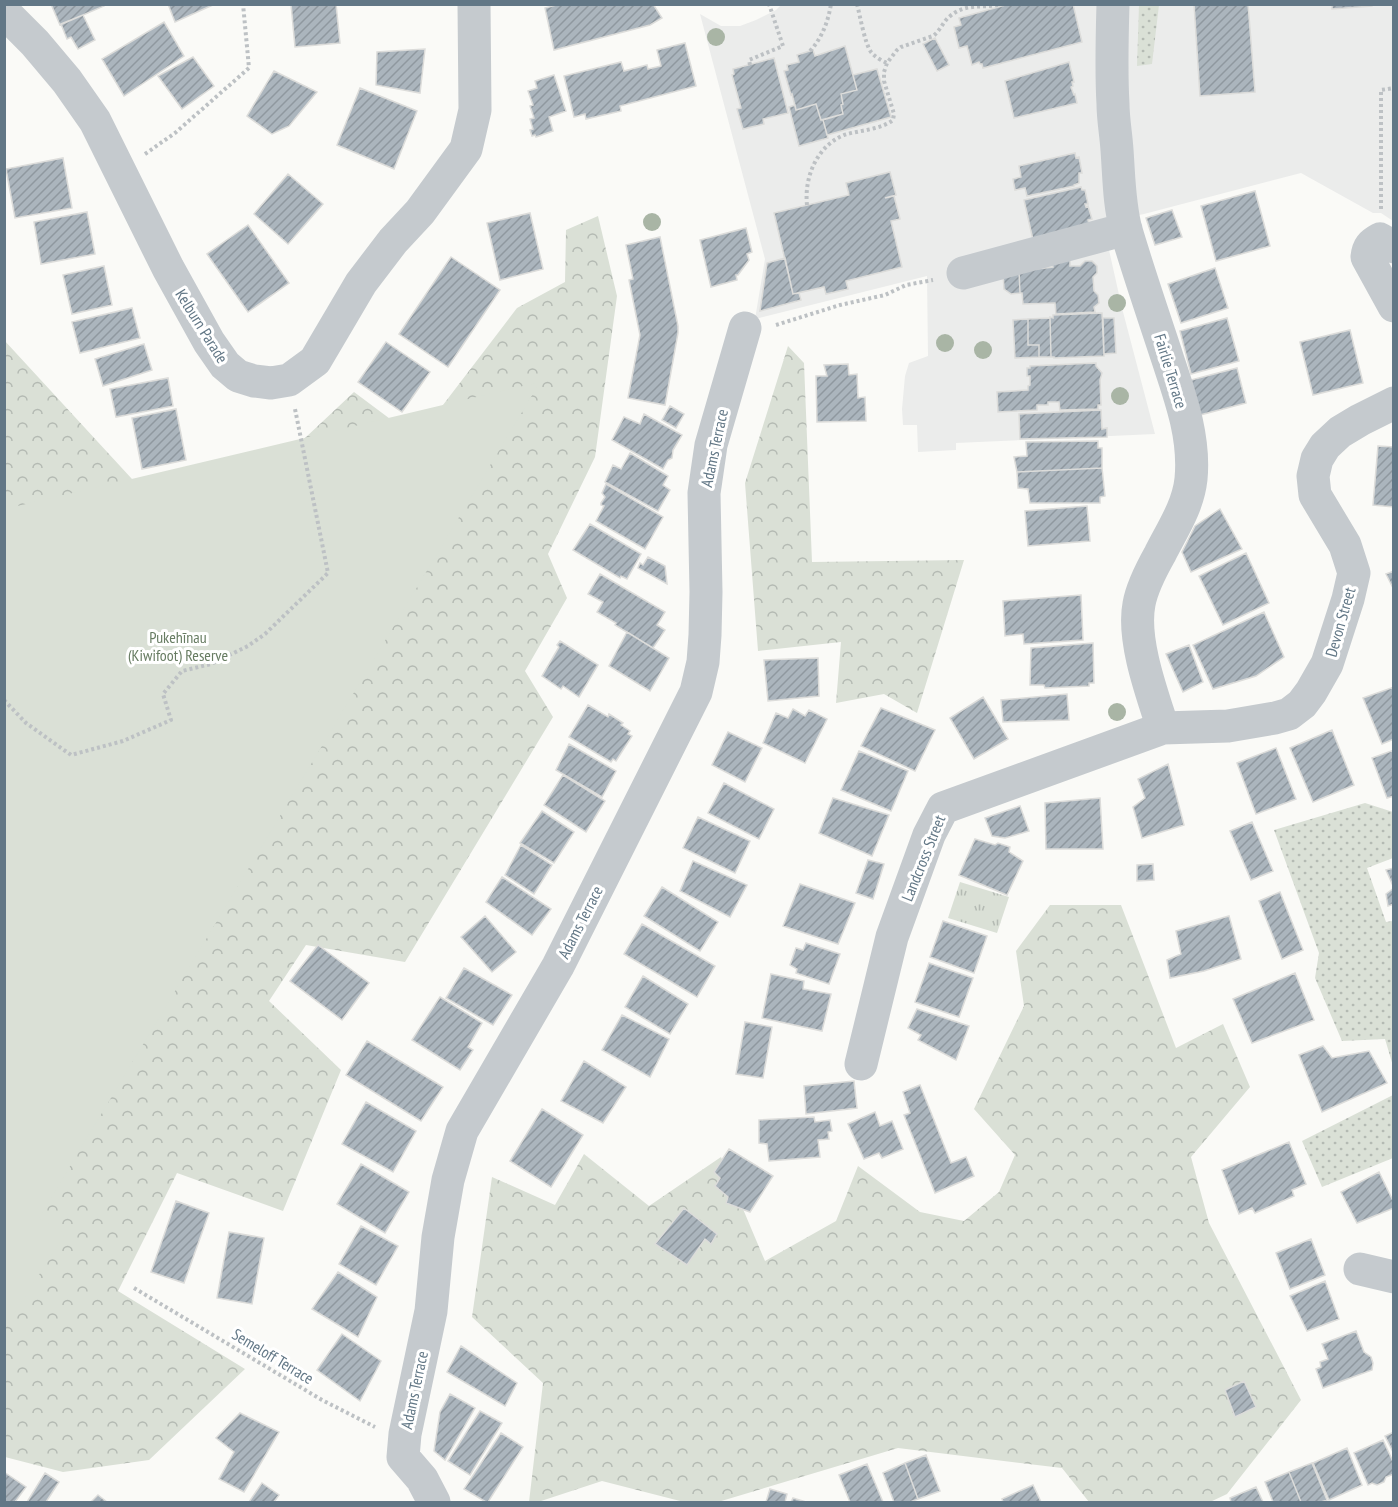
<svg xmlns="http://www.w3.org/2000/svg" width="1398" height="1507" font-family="'PT Sans Narrow',sans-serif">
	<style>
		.built { fill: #ebeceb }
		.grass { fill: url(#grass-tufts) }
		.forest { fill: url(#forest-crowns) }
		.park { fill: #dae0d6 }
		.garden { fill: url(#garden-dots) }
		.building { fill: url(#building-hatch); stroke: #dcdcda; stroke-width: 1.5 }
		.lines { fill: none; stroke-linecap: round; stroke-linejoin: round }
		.path { stroke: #bdc1c4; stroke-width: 4; stroke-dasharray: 3 3; stroke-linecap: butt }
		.minor { stroke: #c5cace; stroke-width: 33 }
		.tree { fill: #a9b5a5 }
		.labels { text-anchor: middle; stroke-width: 6; stroke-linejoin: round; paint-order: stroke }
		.street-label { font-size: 16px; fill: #627786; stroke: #fff }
		.park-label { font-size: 16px; fill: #677c62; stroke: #fff }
	</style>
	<defs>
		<pattern id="grass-tufts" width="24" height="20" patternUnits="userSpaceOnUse" patternTransform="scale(1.5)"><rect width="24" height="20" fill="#dae0d6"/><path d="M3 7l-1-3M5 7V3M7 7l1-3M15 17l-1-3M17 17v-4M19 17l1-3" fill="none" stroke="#b4bab3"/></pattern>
		<pattern id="forest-crowns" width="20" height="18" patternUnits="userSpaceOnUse" patternTransform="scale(1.5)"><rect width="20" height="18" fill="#dae0d6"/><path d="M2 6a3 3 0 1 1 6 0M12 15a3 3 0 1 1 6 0" fill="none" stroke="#b4bab3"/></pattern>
		<pattern id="garden-dots" width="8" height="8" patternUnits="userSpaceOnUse" patternTransform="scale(1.5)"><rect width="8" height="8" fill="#dae0d6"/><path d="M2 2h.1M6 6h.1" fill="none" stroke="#b4bab3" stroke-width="1.8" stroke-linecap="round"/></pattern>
		<pattern id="building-hatch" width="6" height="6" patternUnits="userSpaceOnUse" patternTransform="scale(1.5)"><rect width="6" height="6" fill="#abb5bd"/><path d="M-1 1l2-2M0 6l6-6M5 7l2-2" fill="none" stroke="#8f989f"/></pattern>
	</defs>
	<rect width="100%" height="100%" fill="#fafaf7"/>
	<!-- built -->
	<path class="built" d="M782 4 1393 5V221L1381 213H1373L1301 173 1144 214 1094 224 1109 250 1122 308 1155 434 956 443V450L918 452 917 425H903L902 409 905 376 909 363 928 356 927 276 755 319 765 259 700 14 721 26H740L756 20 776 10Z"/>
	<!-- grass -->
	<path class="grass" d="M960 882 1009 897 997 933 948 918Z"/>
	<!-- forest -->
	<path class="forest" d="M598 216 617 296 595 457 548 554 567 598 525 671 553 717 405 962 306 945 269 1001 341 1070 283 1211 177 1173 118 1291 245 1369 149 1460 63 1472 5 1457 4 340 155 504 288 454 354 392 417 439 517 308 565 282 566 230Z
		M788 346 804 363 812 562 964 560 917 713 884 694 836 703 841 642 758 651 745 483Z
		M1050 905H1121L1176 1048 1223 1024 1250 1087 1191 1157 1209 1223 1301 1400 1227 1494 1210 1502H1089L1062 1468 898 1448 718 1502H684L602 1481 538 1502H529L543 1383 472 1317 492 1177 555 1205 584 1154 649 1206 721 1157 765 1261 836 1221 858 1166 920 1212 964 1221 999 1192 1015 1155 974 1109 1024 1006 1016 951Z"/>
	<!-- park -->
	<path class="park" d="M540 382 39 1218 65 1234 5 1328V509Z"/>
	<!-- garden -->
	<path class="garden" d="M1139 5H1159L1152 64 1137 66Z
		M1365 803 1393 812V858L1367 868 1386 922 1393 921V1066L1385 1039 1342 1041 1315 978 1319 953 1274 830Z
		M1393 1095V1158L1322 1187 1302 1141Z"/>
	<!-- building -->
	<path class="building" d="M51 4H103L104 6 60 25Z
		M168 4H215L175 22Z
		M291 4H336L340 43 295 47Z
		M560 4H653L662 18 650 25 554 50 545 8Z
		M1009 4H1073L1082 42 983 68 982 64H980L979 62 972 65 967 46 959 48 954 27 961 25 959 18Z
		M1194 4H1248L1255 92 1200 96Z
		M1332 4H1372V6L1332 9Z
		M83 15 95 40 78 49 71 37 67 39 61 24Z
		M164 22 184 56 124 96 102 59Z
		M935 38 949 65 937 71 923 44Z
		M685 43 696 86 620 106 621 111 586 119 585 114 574 117 564 76 621 62 624 71 647 65 648 69 661 66 657 50Z
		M845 46 857 90 841 94 843 104 841 105 843 114 821 120 816 104 796 110 792 94 791 95 784 71 788 70 787 65 799 62 797 55 813 50 815 56Z
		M425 49 420 93 376 85 377 52Z
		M193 57 214 86 182 109 158 76Z
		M774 58 788 113 763 119 764 124 743 129 737 109 741 108 732 75 734 74 733 69Z
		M1069 62 1074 82H1072L1073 86 1071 87 1074 95 1075 94 1077 103 1014 118 1005 81Z
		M877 69 891 117 827 135 823 120 843 114 841 105 843 104 841 94 857 90 853 75Z
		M274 71 317 92 289 126 272 134 247 116Z
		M554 75 566 111 549 117 553 131 536 137 535 135 532 136 530 130 533 129 530 119 534 118 530 106 533 105 528 91 537 88 535 81Z
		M360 88 417 111 394 169 337 145Z
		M816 104 821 120H823L828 138 799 146 789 107 795 105 796 110Z
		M1075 153 1076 158 1079 157 1082 173H1079V183L1074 185V186L1027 196 1025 188 1015 190 1013 179 1021 177 1019 166Z
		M63 158 72 208 15 218 6 169Z
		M890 172 896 195 885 198 894 196 900 219 891 221 902 267 846 281 848 289 826 294 824 287 793 294 774 213 849 195 846 183Z
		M288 174 323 204 288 244 254 214Z
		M1081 187 1082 190H1085L1088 204H1085L1086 207 1088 206 1092 219 1088 220 1089 224 1033 240 1024 200Z
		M1255 191 1270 246 1216 261 1201 206Z
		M1172 210 1182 237 1155 245 1146 218Z
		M87 212 95 254 41 264 34 222Z
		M530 213 543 269 500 280 487 223Z
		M248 225 289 283 248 312 207 254Z
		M746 228 752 252 747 254 749 260 738 275H736L737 280 711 287 700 240Z
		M660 237 678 326V333L665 405 628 398 640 335 629 280 633 279 626 245Z
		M451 257 500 290 448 367 399 334Z
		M785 258 793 294 799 293 801 300 760 311 767 263Z
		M1070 260V266H1080L1085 261H1092L1097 266V273L1093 277 1094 291 1098 295 1099 303 1094 307 1095 312 1056 314 1055 303 1023 304 1022 293H1020L1019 271 1053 267 1052 261Z
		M104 266 112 305 72 314 63 275Z
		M1215 268 1228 308 1181 323 1168 284Z
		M1019 271 1020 293 1011 294 1004 289 1003 273Z
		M132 308 140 338 80 353 72 322Z
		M1102 313 1104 356 1054 358V357H1051L1050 317 1053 318V315Z
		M1050 318 1051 357H1039V345H1028V319Z
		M1103 318H1114L1116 353 1104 354Z
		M1227 318 1239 361 1191 374 1180 331Z
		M1028 319V345H1039V357L1015 358 1013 320Z
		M1350 330 1363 383 1313 395 1300 342Z
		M386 342 430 372 402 412 358 382Z
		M144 344 152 370 103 386 95 359Z
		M1096 363V366L1102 373 1100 380 1101 405H1098V409L1060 410 1059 402H1048V405H1037V410L998 412 997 392 1028 390V386L1030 385V376H1027V368H1030V366Z
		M848 364 849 375 857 374 858 398 865 397 866 421 817 422 816 376H827L824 365Z
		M1237 368 1246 403 1200 415 1191 380Z
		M168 378 173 406 116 417 110 389Z
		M670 406 684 414 676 428 662 420Z
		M176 409 186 460 142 469 132 418Z
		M1101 410 1102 429 1107 428V437L1020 439 1019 414Z
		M644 414 682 435 673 450 672 458 668 460 663 469 612 440 624 417 640 424Z
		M1098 441V448H1102V468L1017 472 1014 457 1027 456 1026 442Z
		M1378 446 1394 447V507L1373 505Z
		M630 453 668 476 663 485 670 490 658 511 605 482 613 465 621 469Z
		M1102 468 1105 496 1100 497V503H1030L1028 489 1018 488 1017 472Z
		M606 484 663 517 645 549 596 521 604 506 601 505V503L605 497 602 493Z
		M1087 506 1090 541 1028 546 1025 511Z
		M1220 509 1242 549 1191 572 1182 552 1195 526Z
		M590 524 641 554 627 579 621 576 620 578 573 550Z
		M1246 553 1269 603 1223 625 1199 576Z
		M648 557 665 566 667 584 638 568 640 563 643 565Z
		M1394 571V590L1386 574Z
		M600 574 665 612 657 625 665 630 653 648 615 625 616 623 597 612 603 602 588 594Z
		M1081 595 1083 640 1024 644 1023 634 1005 636 1003 601Z
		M1264 612 1284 657 1256 676 1213 689 1193 645Z
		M627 632 669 658 650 691 609 666Z
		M560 641 598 665 579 697 563 686 561 689 542 676 559 647 557 645Z
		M1093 643 1094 683H1089V686L1045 688 1044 685H1030L1031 648Z
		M1189 645 1203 682 1183 692 1166 654Z
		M818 658 819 696 768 701 764 660Z
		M1394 687V739L1382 744 1363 698Z
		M1067 694 1069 720 1003 722 1001 700Z
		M983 697 1008 739 974 759 950 718Z
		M588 705 608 717 609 714 623 723 621 725 630 731 628 734 632 736 616 761 613 759 611 762 569 737Z
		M881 708 935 730 915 771 861 746Z
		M793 709 805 716 809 710 827 719 805 763 763 743 776 713 788 718Z
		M1332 730 1354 785 1313 802 1290 748Z
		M728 732 762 748 745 782 712 765Z
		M569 744 616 771 602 797 556 770Z
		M1276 748 1296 799 1256 814 1237 763Z
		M1394 750V796L1387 798 1372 758Z
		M859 751 908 771 891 811 841 790Z
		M1168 764 1184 825 1142 838 1133 807 1145 798 1138 779Z
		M563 775 605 801 586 832 544 805Z
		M724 783 774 809 759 839 708 813Z
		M833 798 889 815 872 856 819 833Z
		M1100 798 1103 849H1046L1045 803Z
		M1020 806 1029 831 1005 838 992 836 985 818Z
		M542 811 574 832 554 863 520 843Z
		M698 817 750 841 735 873 683 848Z
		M1252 822 1273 871 1251 880 1230 831Z
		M975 839 995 845 998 843 1010 847 1009 852 1023 861 1007 895 959 875Z
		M521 845 552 865 534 894 505 875Z
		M868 860 884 864 873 899 856 893Z
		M693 861 747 885 730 917 680 891Z
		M1153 864 1154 880 1137 881V865Z
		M1394 868V888L1386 870Z
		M502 877 551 909 532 935 486 902Z
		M800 884 855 903 838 944 783 926Z
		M662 887 718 922 700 951 644 916Z
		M1394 888V904L1388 906 1386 894Z
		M1280 892 1303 950 1282 959 1259 901Z
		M485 916 516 952 492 972 461 937Z
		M1229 916 1241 959 1204 971 1170 978 1167 960 1181 954 1176 931Z
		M943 921 987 936 974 973 930 957Z
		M642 924 715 966 697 997 624 954Z
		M806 943 840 954 829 984 796 973 797 969 790 965 796 948 803 950Z
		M318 945 369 983 342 1020 290 981Z
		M929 963 973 978 959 1017 915 1002Z
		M464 968 512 995 493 1025 446 998Z
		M1295 973 1314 1020 1252 1043 1233 999Z
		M771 974 804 981 803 989 831 994 822 1031 762 1018Z
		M643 976 688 1004 670 1034 625 1007Z
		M440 997 482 1023 468 1047 473 1050 460 1070 412 1040Z
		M917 1009 969 1026 956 1060 918 1040 921 1035 908 1028Z
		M622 1015 669 1039 650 1077 602 1050Z
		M745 1022 772 1027 763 1078 736 1074Z
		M367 1041 443 1087 421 1121 346 1075Z
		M1323 1046 1332 1058 1369 1051 1387 1083 1322 1112 1299 1055Z
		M584 1061 626 1087 603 1123 561 1101Z
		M854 1081 857 1108 806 1114 804 1086Z
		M920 1085 951 1163 966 1157 974 1176 935 1193 904 1115 910 1113 903 1092Z
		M366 1102 416 1131 393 1172 342 1144Z
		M542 1109 583 1135 551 1187 510 1161Z
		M875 1112 880 1126 892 1121 903 1149 882 1158 879 1153 864 1159 848 1124Z
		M814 1117 815 1122 830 1120 832 1131 828 1132 829 1139 818 1140 820 1157 769 1161 767 1144 759 1143V1120Z
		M1289 1142 1306 1184 1292 1190 1294 1196 1255 1213 1252 1208 1239 1214 1222 1170Z
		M729 1149 773 1176 750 1212 726 1203 728 1197 715 1186 720 1178 714 1172Z
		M361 1164 409 1192 385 1233 337 1204Z
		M1379 1172 1394 1203V1208L1357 1223 1341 1192Z
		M176 1201 209 1213 184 1283 151 1272Z
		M684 1208 717 1234 711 1244 705 1239 687 1265 655 1244Z
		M361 1226 398 1246 376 1285 339 1264Z
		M229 1232 264 1238 252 1304 217 1298Z
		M1311 1239 1325 1275 1290 1289 1276 1253Z
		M338 1272 377 1297 358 1337 312 1309Z
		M1325 1281 1339 1319 1307 1331 1290 1296Z
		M1356 1331 1364 1352 1371 1357 1373 1363 1372 1370 1323 1388 1316 1369 1321 1367 1320 1362 1328 1359 1322 1344Z
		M342 1334 381 1361 360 1401 317 1370Z
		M461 1346 517 1383 505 1406 447 1372Z
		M1244 1381 1256 1407 1235 1417 1225 1390Z
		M450 1394 475 1408 445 1460 434 1451 440 1412Z
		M480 1411 502 1423 470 1475 448 1461Z
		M240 1413 279 1432 244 1492 219 1479 234 1452 216 1438Z
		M1394 1432V1454L1385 1436Z
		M501 1433 523 1447 488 1502H486L464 1489Z
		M1383 1440 1394 1464V1474L1386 1477 1384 1482 1377 1485 1372 1483 1368 1485 1354 1453Z
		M1347 1448 1362 1485 1329 1500 1313 1463Z
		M926 1455 940 1491 918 1499 905 1463Z
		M905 1463 918 1499 910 1502H894L883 1473Z
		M1312 1463 1327 1500 1321 1502H1301L1289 1472Z
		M867 1464 883 1502H850L839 1475Z
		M4 1472 26 1487 15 1502H4Z
		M1289 1472 1301 1502H1273L1265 1482Z
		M45 1473 59 1482 46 1502H27Z
		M262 1483 279 1495 274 1502H249Z
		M1033 1485 1041 1502H1003L1002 1499Z
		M1256 1487 1263 1502H1231L1230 1498Z
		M770 1489 787 1494 785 1502H766Z
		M98 1495 107 1502H91Z
		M793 1498 806 1502H791Z"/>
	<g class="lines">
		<!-- path -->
		<path class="path" d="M857 4C860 16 865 44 871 52 875 57 882 61 887 63
			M810 51C822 38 828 22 831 4
			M750 65 749 60 783 46 769 4
			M145 154 175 133 249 68 243 4
			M807 205C804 177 817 146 844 135 860 130 880 130 893 120L894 114 884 81V72L887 63 897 50 901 47 933 36C940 31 943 22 949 17 966 2 983 9 1002 4
			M1381 209V90L1394 88
			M776 325 840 305 885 295 906 285 933 280
			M4 700 26 723 71 755 123 741 171 720 163 694 182 671 211 664 248 646 265 634 328 573 295 409
			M134 1288 322 1400 375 1427"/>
		<!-- minor -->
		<path class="minor" d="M1113 4C1112 38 1111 71 1113 104 1113 119 1116 134 1117 150 1119 177 1119 204 1126 230 1139 274 1154 317 1168 360 1181 399 1195 438 1191 479 1188 507 1172 530 1160 554 1151 570 1142 587 1139 604 1132 640 1152 694 1163 728
			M4 12 35 43 67 81 95 121 168 268 209 342 225 365 238 376 254 381 271 383 289 380 315 361 361 283 393 241 420 212 466 149 475 110 474 4
			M1394 247 1380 239C1371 244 1368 247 1367 257L1394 306
			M963 273 1126 229
			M861 1064 892 937 929 835 943 808 1163 728 1228 726 1275 718 1289 714 1302 704 1311 692 1327 664 1348 599 1354 573 1345 545 1315 495 1313 476 1317 459 1325 446 1340 432 1360 420 1394 403
			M1360 1269 1394 1277
			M434 1502 422 1479 403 1457 405 1434 431 1311 438 1237 448 1180 462 1131 558 966 696 692 703 662 705 635 706 592 704 493 711 445 745 328"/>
	</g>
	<!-- trees -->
	<g class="tree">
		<circle cx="716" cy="37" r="9"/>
		<circle cx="652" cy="222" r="9"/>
		<circle cx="1117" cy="303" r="9"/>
		<circle cx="945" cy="343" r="9"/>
		<circle cx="983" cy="350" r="9"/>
		<circle cx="1120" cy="396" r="9"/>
		<circle cx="1117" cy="712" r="9"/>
	</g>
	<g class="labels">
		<!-- street labels -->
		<g class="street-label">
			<text transform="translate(202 326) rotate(58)" y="6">Kelburn Parade</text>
			<text transform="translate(1171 371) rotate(73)" y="6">Fairlie Terrace</text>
			<text transform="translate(714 448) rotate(-78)" y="6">Adams Terrace</text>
			<text transform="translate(1340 622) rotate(-74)" y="6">Devon Street</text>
			<text transform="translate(923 858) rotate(-68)" y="6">Landcross Street</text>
			<text transform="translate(580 922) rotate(-63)" y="6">Adams Terrace</text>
			<text transform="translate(273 1356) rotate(31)" y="6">Semeloff Terrace</text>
			<text transform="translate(414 1390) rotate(-78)" y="6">Adams Terrace</text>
		</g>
		<!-- park labels -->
		<g class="park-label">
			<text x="178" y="643">Pukehīnau<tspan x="178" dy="18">(Kiwifoot) Reserve</tspan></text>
		</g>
	</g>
	<!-- border -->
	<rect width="1398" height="1507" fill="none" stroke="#627786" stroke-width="12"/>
</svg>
